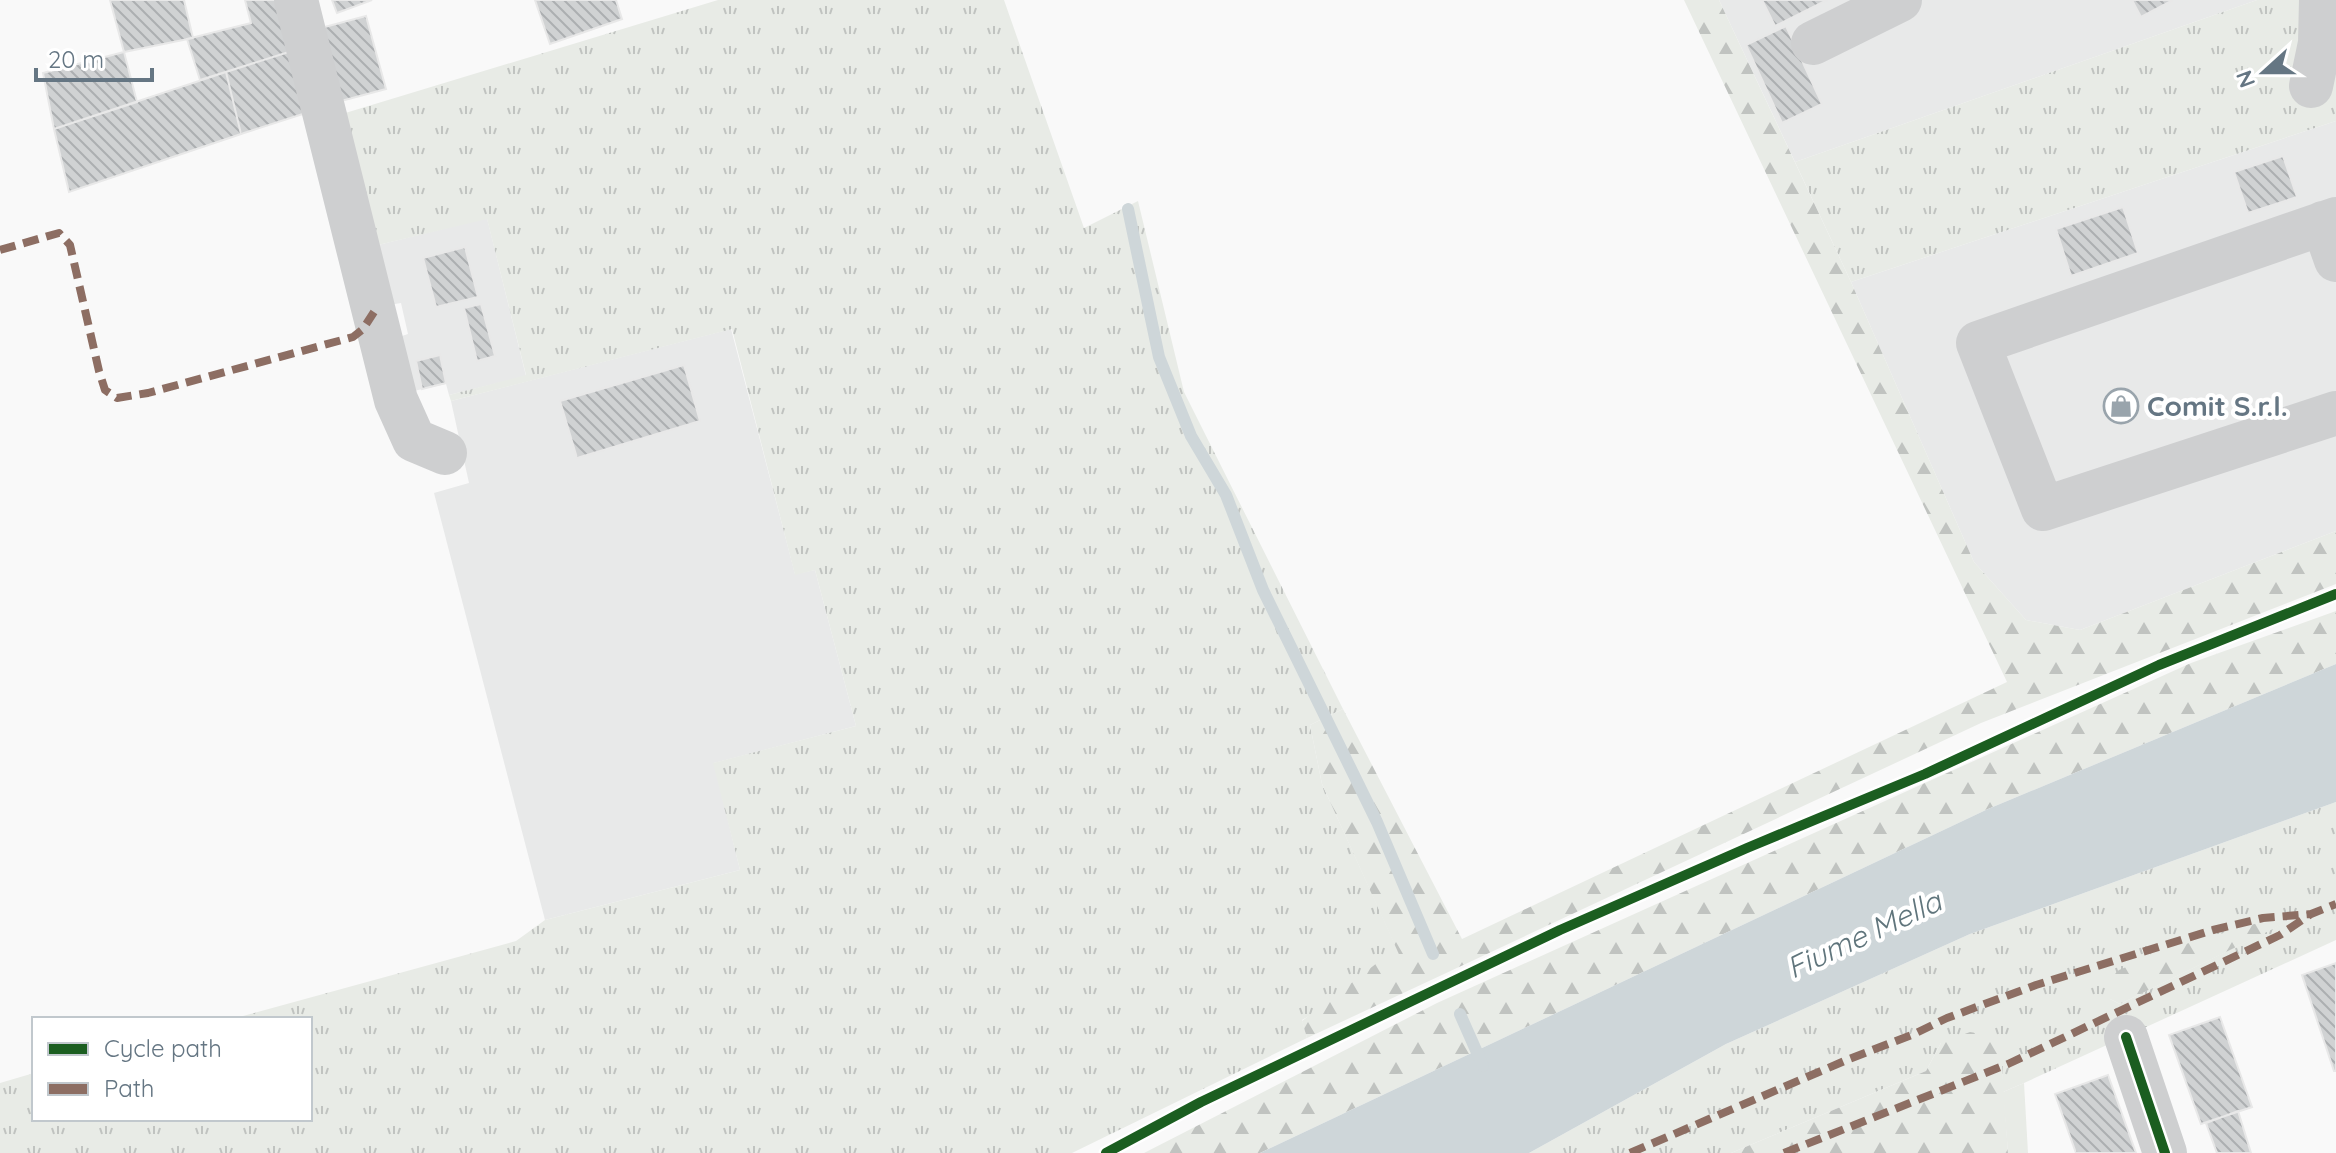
<svg xmlns="http://www.w3.org/2000/svg" width="2336" height="1153" font-family="Quicksand,sans-serif">
	<style>
		.built { fill: #e8e9e9 }
		.grass { fill: url(#grass-tufts); fill-rule: evenodd }
		.forest { fill: url(#forest-firs) }
		.green { fill: #e8ebe6 }
		.water { fill: #ced6d9 }
		.lines { fill: none; stroke-linecap: round; stroke-linejoin: round }
		.stream { stroke: #ced6d9; stroke-width: 12 }
		.building { fill: url(#building-back-hatch); stroke: #e8e8e8; stroke-width: 2 }
		.minor { stroke: #cecfd0; stroke-width: 44 }
		.quiet { stroke: #8d6e63; stroke-width: 8; stroke-dasharray: 16 8; stroke-linecap: butt }
		.cycleway-casing { stroke: #fff; stroke-width: 15 }
		.cycleway { stroke: #1b5e20; stroke-width: 10 }
		.labels { text-anchor: middle; stroke-width: 8; stroke-linejoin: round; paint-order: stroke }
		.poi-label { font-size: 28px; font-weight: bold; fill: #657683; stroke: #fff; text-anchor: start }
		.water-label { font-size: 30px; font-style: italic; fill: #60757c; stroke: #fff }
	</style>
	<defs>
		<pattern id="grass-tufts" width="24" height="20" patternUnits="userSpaceOnUse" patternTransform="scale(2)"><rect width="24" height="20" fill="#e8ebe6"/><path d="M3 7l-1-3M5 7V3M7 7l1-3M15 17l-1-3M17 17v-4M19 17l1-3" fill="none" stroke="#c0c3c0"/></pattern>
		<pattern id="forest-firs" width="22" height="20" patternUnits="userSpaceOnUse" patternTransform="scale(2)"><rect width="22" height="20" fill="#e8ebe6"/><path d="M5 1l3.5 6h-7zM16 11l3.5 6h-7z" fill="#c0c3c0"/></pattern>
		<pattern id="building-back-hatch" width="6" height="6" patternUnits="userSpaceOnUse" patternTransform="scale(2)"><rect width="6" height="6" fill="#d0d2d3"/><path d="M-1 5l2 2M0 0l6 6M5-1l2 2" fill="none" stroke="#acafb1"/></pattern>
	</defs>
	<rect width="100%" height="100%" fill="#f9f9f9"/>
	<!-- built -->
	<path class="built" d="M1719 0H2257L1795 162Z
		M2336 121V531L2080 630 2026 620 1974 562 1851 282Z
		M487 218 526 376 449 395 446 384 409 392 396 338 408 334 401 303 389 305 374 246Z
		M731 329 795 574 815 570 856 726 714 763 740 870 545 920 434 493 469 483 451 401Z"/>
	<!-- grass -->
	<path class="grass" d="M718 0H1004L1084 228 1138 201 1184 392 1343 709 1310 725 1322 784 1403 962 1302 1020 1307 1038 1072 1153H0V1083L34 1073V1119H310V1019H232L516 941 545 920 740 870 713 763 856 726 815 570 795 575 732 329 451 401 449 395 526 375 487 219 374 246 342 114Z
		M2257 0H2336V121L1851 282 1795 162Z
		M2336 802V940L2024 1083 2003 1092 2002 1065 1941 1043 1926 1071 1731 1153H1529L1726 1044 1970 934ZM2288 921 2120 1004 2110 999 2258 923Z"/>
	<!-- forest -->
	<path class="forest" d="M1684 0H1719L1851 282 1974 562 2026 620 2080 630 2336 531V584L1981 723 1307 1038 1302 1021 1377 963 1402 961 1322 784 1310 725 1343 709 1462 939 2007 682Z
		M2336 611V664L1988 809 1260 1153H1144L1437 1003 2191 663Z
		M2291 920 2120 1004 2110 999 2107 981 2119 970 2172 948 2258 923Z
		M1970 1032 1999 1037 2013 1046 2002 1065 2008 1153H1731L1926 1071 1941 1043Z"/>
	<!-- green -->
	<path class="green" d="M2024 1083 2028 1153H2008L2003 1092Z"/>
	<!-- water -->
	<path class="water" d="M2336 664V802L1970 934 1726 1044 1529 1153H1260L1988 809Z"/>
	<g class="lines">
		<!-- stream -->
		<path class="stream" d="M1128 209 1159 357 1191 436 1226 495 1263 590 1377 822 1433 954
			M1460 1014 1483 1066"/>
	</g>
	<!-- building -->
	<path class="building" d="M110 0H184L193 38 124 52Z
		M245 0H282L295 50 200 80 187 39 251 23Z
		M332 0H372L337 13Z
		M535 0H616L622 19 550 44Z
		M1762 0H1827L1775 26Z
		M2132 0H2173L2141 17Z
		M366 16 386 89 341 101 321 28Z
		M1786 26 1822 104 1782 123 1746 45Z
		M295 50 312 111 241 134 226 72Z
		M124 52 137 102 54 129 43 73Z
		M226 72 241 134 69 192 54 129Z
		M2283 156 2297 197 2248 213 2234 172Z
		M2123 207 2138 253 2071 276 2056 229Z
		M465 247 478 297 436 307 423 258Z
		M481 304 495 356 477 361 464 308Z
		M440 355 446 383 422 389 416 361Z
		M684 365 700 421 577 458 560 401Z
		M2336 963V1071H2334L2302 975Z
		M2220 1017 2252 1107 2201 1124 2169 1035Z
		M2108 1075 2136 1153H2076L2055 1094Z
		M2238 1111 2251 1153H2217L2206 1123Z"/>
	<g class="lines">
		<!-- minor -->
		<path class="minor" d="M296 0 396 400 414 440 445 453
			M1813 43 1900 0
			M2311 86 2320 43 2321 0
			M2336 219 1978 343 2043 509 2336 413
			M2323 223 2336 260
			M2126 1037 2165 1153"/>
		<!-- quiet -->
		<path class="quiet" d="M0 250 59 233 70 245 99 371 105 390 117 398 148 393 353 337 363 329 374 312
			M1630 1153 1849 1059 1914 1034 1947 1018 2036 985 2213 930 2263 918 2311 914
			M1784 1153 2008 1064 2280 935 2311 914 2336 904"/>
		<!-- cycleway casing -->
		<g class="cycleway-casing">
			<path id="cycleway" d="M2126 1037 2165 1153
				M1106 1153 1201 1102 1560 930 1747 848 1925 774 2159 665 2336 594"/>
		</g>
		<!-- cycleway -->
		<use href="#cycleway" class="cycleway"/>
	</g>
	<!-- icons -->
	<defs>
		<g id="shop-ring" transform="scale(1.8)"><circle r="9.5" fill="#fff" stroke="#99a4ac" stroke-width="1.5"/><path d="M-5-2.5h2.3a2.7 3.5 0 0 1 5.4 0H5L5.5 6h-11ZM-1.5-2.5h3a1.5 2.3 0 0 0-3 0Z" fill="#99a4ac"/></g>
	</defs>
	<g fill-rule="evenodd">
		<use href="#shop-ring" x="2121" y="406"/>
	</g>
	<g class="labels">
		<!-- poi labels -->
		<g class="poi-label">
			<text x="2147" y="416">Comit S.r.l.</text>
		</g>
		<!-- water labels -->
		<g class="water-label">
			<text transform="translate(1864 935) rotate(-25)" y="10">Fiume Mella</text>
		</g>
	</g>
	<!-- legend -->
	<rect x="32" y="1017" width="280" height="104" fill="#ffffff" stroke="#c1c8cd" stroke-width="2"/>
	<rect x="48" y="1043" width="40" height="12" fill="#1b5e20" stroke="#c1c8cd" stroke-width="2"/>
	<text x="104" y="1057" font-size="24" fill="#657683">Cycle path</text>
	<rect x="48" y="1083" width="40" height="12" fill="#8d6e63" stroke="#c1c8cd" stroke-width="2"/>
	<text x="104" y="1097" font-size="24" fill="#657683">Path</text>
	<!-- north arrow -->
	<g transform="translate(2264 72) rotate(249)" stroke="#ffffff" stroke-width="6" paint-order="stroke">
	<path d="M0-6L14 30L0 20L-14 30Z" fill="#657683"/>
	<text y="-12" font-size="22" font-weight="bold" text-anchor="middle" fill="#657683">N</text>
	</g>
	<!-- scale -->
	<path d="M36 68v12h116v-12" fill="none" stroke="#657683" stroke-width="4"/>
	<text x="48" y="68" font-size="24" fill="#657683" stroke="#ffffff" stroke-width="6" paint-order="stroke">20 m</text>
</svg>
